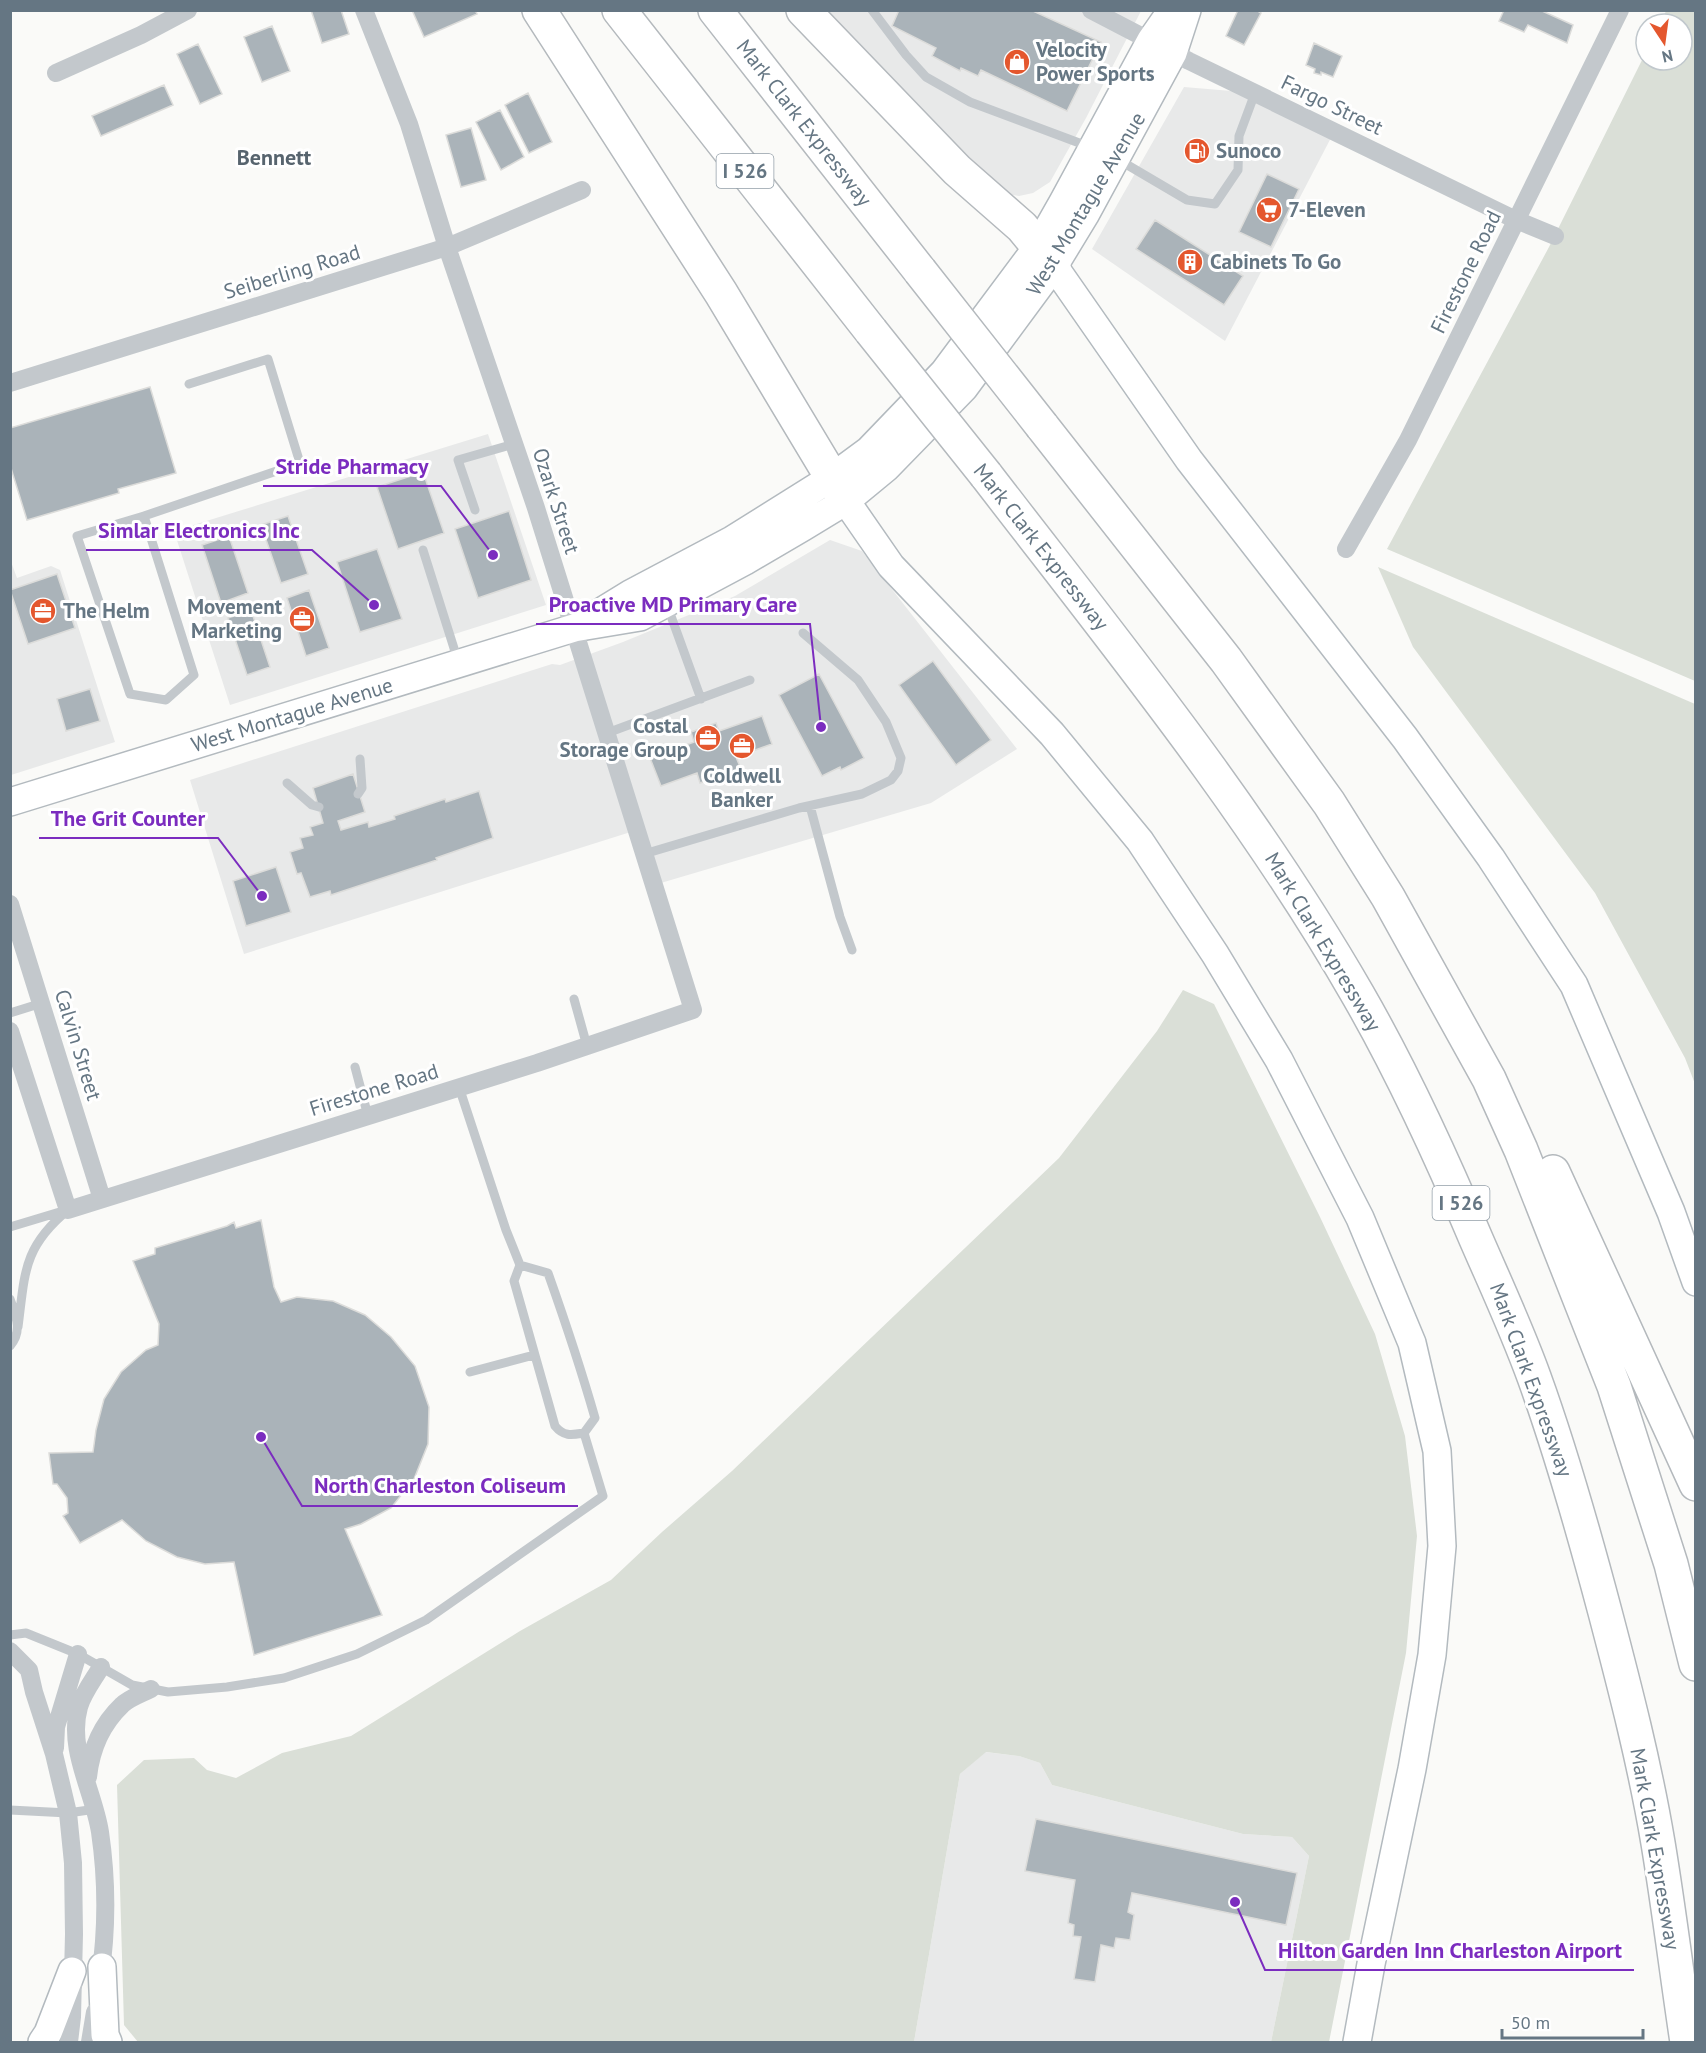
<svg xmlns="http://www.w3.org/2000/svg" width="1706" height="2053" font-family="'PT Sans',sans-serif">
	<style>
		.built { fill: #e8e9e9 }
		.green { fill: #dadfd7 }
		.building { fill: #aab3b9; stroke: #dcdcda; stroke-width: 1.5 }
		.lines { fill: none; stroke-linecap: round; stroke-linejoin: round }
		.secondary-casing { stroke: #b3babf; stroke-width: 30 }
		.highway-casing { stroke: #b4b9bd; stroke-width: 36 }
		.lane { stroke: #c3c8cc; stroke-width: 9 }
		.street { stroke: #c3c8cc; stroke-width: 18 }
		.secondary { stroke: #fff; stroke-width: 27 }
		.highway { stroke: #fff; stroke-width: 33 }
		.highway-bridge-casing { stroke: #b4b9bd; stroke-width: 36; stroke-linecap: butt }
		.highway-bridge { stroke: #fff; stroke-width: 33 }
		.labels { text-anchor: middle; stroke-width: 6; stroke-linejoin: round; paint-order: stroke }
		.shield { fill: #fff; stroke: #939fa8; stroke-width: 1.5 }
		.shield-label { font-size: 20px; font-weight: bold; fill: #657683 }
		.poi-label { font-size: 21px; font-weight: bold; fill: #657683; stroke: #fff; text-anchor: start }
		.street-label { font-size: 21px; fill: #657683; stroke: #fff }
		.neighbourhood-label { font-size: 22px; font-weight: bold; fill: #57646e; stroke: #fff }
		.leader { fill: none; stroke: #7b2cbf; stroke-width: 2 }
		.callout-dot { fill: #7b2cbf; stroke: #fff; stroke-width: 2 }
		.callout-label { font-size: 22px; text-anchor: middle; font-weight: bold; fill: #7b2cbf; stroke: #fff; stroke-width: 6; stroke-linejoin: round; paint-order: stroke }
	</style>
	<rect width="100%" height="100%" fill="#fafaf8"/>
	<!-- built -->
	<path class="built" d="M822 11H1141L1086 118 1050 182 1033 193 1019 196 1006 194 996 189Z
		M1184 87 1255 93 1334 132 1225 341 1092 249Z
		M488 434 546 605 230 705 174 531Z
		M830 540 862 551 1017 749 931 803 654 885 637 830 244 954 190 780 552 664 560 665 623 642 735 596Z
		M10 559 17 578 51 566 60 570 115 742 11 775Z
		M985 1752 1019 1756 1040 1763 1052 1785 1243 1834 1292 1837 1309 1856 1271 2042H914L960 1774Z"/>
	<!-- green -->
	<path class="green" d="M1666 11H1695V681L1387 549 1549 247 1646 52V60H1682V24H1660Z
		M1378 567 1695 704V1084L1685 1058 1595 893 1413 647Z
		M1183 990 1214 1004 1320 1217 1375 1334 1405 1436 1417 1536 1406 1653 1329 2042H1271L1309 1856 1292 1837 1243 1834 1052 1785 1040 1763 1019 1756 986 1752 960 1774 914 2042H138L124 2025 117 1785 144 1760 194 1758 207 1770 236 1778 282 1753 351 1736 520 1631 611 1580 662 1532 732 1471 1059 1158 1157 1031Z"/>
	<!-- building -->
	<path class="building" d="M311 10H341L349 34 322 43Z
		M412 10H475L477 14 424 37Z
		M899 10H1031L1101 42 1067 111 981 70 978 76 961 68 960 71 932 56 936 48 892 26Z
		M1238 10H1256L1261 13 1244 45 1226 36Z
		M1504 10H1540L1573 25 1567 43 1528 25 1524 32 1499 21Z
		M272 26 290 71 262 82 244 37Z
		M1314 43 1342 56 1333 77 1321 72V75L1314 73 1315 69 1306 65Z
		M198 44 222 94 200 104 177 54Z
		M164 85 173 105 101 136 92 116Z
		M528 93 552 142 529 153 505 105Z
		M500 110 524 157 501 170 476 122Z
		M471 128 486 180 461 187 446 135Z
		M1267 174 1299 189 1271 247 1239 232Z
		M1155 220 1243 276 1224 305 1136 249Z
		M150 387 176 473 118 489 119 493 27 520 10 465V428Z
		M423 472 444 533 398 549 377 487Z
		M509 511 531 580 478 598 455 529Z
		M288 516 308 574 281 583 261 525Z
		M229 536 248 593 221 603 202 545Z
		M377 549 402 619 360 632 337 562Z
		M57 574 75 628 28 644 10 590Z
		M309 590 329 648 306 656 287 598Z
		M251 610 270 667 247 675 228 618Z
		M933 661 991 740 956 765 899 685Z
		M819 674 864 758 841 770 840 767 822 776 779 695Z
		M90 689 100 721 66 731 57 699Z
		M762 716 772 744 736 757 741 769 700 783 697 773 661 786 650 758 694 742 691 732 716 723 719 731Z
		M353 774 365 812 338 821 341 830 368 822 369 827 395 819 394 816 445 799 446 802 479 791 493 838 436 858 437 860 331 895 330 891 310 897 301 873 297 874 290 852 303 848 300 838 313 835 310 827 323 823 313 788Z
		M276 867 291 912 246 926 233 881Z
		M261 1220 274 1287 281 1302 297 1297 333 1301 365 1315 391 1337 415 1366 429 1407 428 1444 414 1479 391 1508 361 1524 345 1529 382 1615 254 1655 234 1562 205 1564 177 1557 146 1541 122 1520 80 1543 63 1516 68 1513 67 1498 57 1484H53L49 1453 93 1452 96 1430 104 1399 121 1372 146 1350 158 1345 159 1324 133 1261 155 1254V1248L227 1226 234 1222 236 1228Z
		M1036 1819 1297 1873 1286 1925 1132 1893 1128 1912 1134 1915 1130 1940 1116 1938 1114 1948 1101 1945 1095 1982 1074 1979 1081 1937 1073 1936 1074 1925 1068 1923 1075 1880 1025 1871Z"/>
	<g class="lines">
		<!-- secondary casing -->
		<g class="secondary-casing">
			<path id="secondary" d="M1054 266 1189 460 1405 738 1491 858 1574 985 1671 1212 1696 1282
				M846 501 891 566 1052 734 1140 841 1215 954 1279 1060 1360 1218 1412 1343 1437 1451 1442 1546 1432 1655 1412 1769 1371 1964 1357 2042
				M586 621 630 594 732 540 831 478 869 450 944 372 1038 246 1063 202 1151 40 1172 10
				M10 802 574 628 640 617 745 561 803 527 846 501 886 468 964 388 1054 266 1085 215 1173 53 1187 10
				M102 1967 105 2035 108 2042
				M42 2042 48 2033 72 1971"/>
		</g>
		<!-- highway casing -->
		<g class="highway-casing">
			<path id="highway" d="M539 10 721 293 846 501
				M619 10 871 331
				M715 10 920 271
				M803 10 957 170 1022 227 1054 266
				M1042 426 1226 660 1329 803 1388 897 1489 1079 1521 1150 1614 1386 1671 1564 1696 1664
				M986 475C1116 644 1251 809 1358 995 1403 1073 1441 1156 1476 1239 1496 1285 1517 1330 1534 1377 1562 1454 1584 1533 1605 1612 1625 1688 1645 1765 1658 1843 1669 1909 1677 1976 1687 2042
				M1553 1172 1696 1484"/>
		</g>
		<!-- lane -->
		<path class="lane" d="M872 10 906 55 926 77 970 102 1090 147
			M1119 160 1187 200 1215 204 1238 170 1239 136 1255 93
			M475 510 458 460 514 444
			M144 516 77 536 130 694 166 700 194 675 144 516 300 463 268 359 189 384
			M423 550 458 661
			M667 605 701 699
			M607 733 750 680
			M287 783 312 805 319 807
			M358 794 362 788 360 759
			M810 806 840 917 852 950
			M644 854 799 808 862 794 891 780 898 771 901 758 886 722 858 680 803 633
			M574 999 587 1046
			M10 1013 42 1003
			M355 1067 368 1116
			M10 1227 63 1211
			M520 1265 514 1281 555 1426C564 1437 572 1435 584 1433
			M10 1299C16 1316 23 1331 10 1346
			M18 1327C25 1273 23 1247 68 1210
			M470 1372 534 1355
			M10 1635 26 1633 78 1654 132 1685 168 1692 227 1687 284 1678 357 1654 426 1620 603 1496 584 1433 595 1418C581 1369 565 1321 548 1273L520 1265 506 1230 459 1087
			M10 1810 68 1813 96 1809"/>
		<!-- street -->
		<path class="street" d="M1091 10 1189 61 1516 220 1555 236
			M56 73 141 35 188 10
			M10 383 447 247 582 190
			M1346 549 1408 440 1620 10
			M10 904 102 1199
			M10 1031 68 1210 537 1063 693 1010 536 508 447 247 409 124 364 10
			M10 1651 29 1670 34 1692 54 1754 68 1813 73 1863 74 1934 72 2017 69 2042
			M55 1748 56 1727 78 1654
			M88 1777C91 1749 101 1725 122 1705 129 1698 141 1694 151 1689
			M100 1978C107 1930 107 1880 100 1832 94 1792 67 1749 79 1707 83 1693 94 1679 101 1667
			M90 2042 95 2012"/>
		<!-- secondary -->
		<use href="#secondary" class="secondary"/>
		<!-- highway -->
		<use href="#highway" class="highway"/>
		<!-- highway-bridge casing -->
		<g class="highway-bridge-casing">
			<path id="highway-bridge" d="M920 271 1042 426
				M871 331 986 475"/>
		</g>
		<!-- highway-bridge -->
		<use href="#highway-bridge" class="highway-bridge"/>
	</g>
	<!-- icons -->
	<defs>
		<g id="shop-disc" transform="scale(1.35)"><circle r="9.5" fill="#e4572e" stroke="#fff"/><path d="M-5-2.5h2.3a2.7 3.5 0 0 1 5.4 0H5L5.5 6h-11ZM-1.5-2.5h3a1.5 2.3 0 0 0-3 0Z" fill="#fff"/></g>
		<g id="fuel-disc" transform="scale(1.35)"><circle r="9.5" fill="#e4572e" stroke="#fff"/><path d="M-5.5-6h7V0h2V4h1.3V-2.5L3-4.5l.8-.8L6-3V5H2.5V1h-1V6h-7ZM-4.2-4.7v3.2H.2V-4.7Z" fill="#fff"/></g>
		<g id="supermarket-disc" transform="scale(1.35)"><circle r="9.5" fill="#e4572e" stroke="#fff"/><path d="M-6-5.5h2.5l.6 2H6L4.5 2H-2.5L-4.4-4H-6ZM-1.5 3.2a1.3 1.3 0 1 0 .1 0ZM3 3.2a1.3 1.3 0 1 0 .1 0Z" fill="#fff"/></g>
		<g id="building-disc" transform="scale(1.35)"><circle r="9.5" fill="#e4572e" stroke="#fff"/><path d="M-4-6H4V6H1V3H-1V6H-4ZM-2.5-4.3h1.7v1.8h-1.7ZM.8-4.3h1.7v1.8H.8ZM-2.5-1h1.7V.8h-1.7ZM.8-1h1.7V.8H.8Z" fill="#fff"/></g>
		<g id="office-disc" transform="scale(1.35)"><circle r="9.5" fill="#e4572e" stroke="#fff"/><path d="M-6-3h4V-5.5h4V-3h4V5H-6ZM-1-4.5V-3h2v-1.5ZM-6 0V1H6V0Z" fill="#fff"/></g>
	</defs>
	<g fill-rule="evenodd">
		<use href="#shop-disc" x="1017" y="62"/>
		<use href="#fuel-disc" x="1197" y="151"/>
		<use href="#supermarket-disc" x="1269" y="210"/>
		<use href="#building-disc" x="1190" y="262"/>
		<use href="#office-disc" x="43" y="611"/>
		<use href="#office-disc" x="302" y="619"/>
		<use href="#office-disc" x="708" y="738"/>
		<use href="#office-disc" x="742" y="746"/>
	</g>
	<g class="labels">
		<!-- shield labels -->
		<g class="shield">
			<rect x="716.5" y="154" width="57" height="34" rx="4.5"/>
			<rect x="1432.5" y="1186" width="57" height="34" rx="4.5"/>
		</g>
		<g class="shield-label">
			<text x="745" y="178">I 526</text>
			<text x="1461" y="1210">I 526</text>
		</g>
		<!-- poi labels -->
		<g class="poi-label">
			<text x="1036" y="57">Velocity<tspan x="1036" dy="24">Power Sports</tspan></text>
			<text x="1216" y="158">Sunoco</text>
			<text x="1288" y="217">7-Eleven</text>
			<text x="1210" y="269">Cabinets To Go</text>
			<text x="282" y="614" text-anchor="end">Movement<tspan x="282" dy="24">Marketing</tspan></text>
			<text x="63" y="618">The Helm</text>
			<text x="688" y="733" text-anchor="end">Costal<tspan x="688" dy="24">Storage Group</tspan></text>
			<text x="742" y="783" text-anchor="middle">Coldwell<tspan x="742" dy="24">Banker</tspan></text>
		</g>
		<!-- street labels -->
		<g class="street-label">
			<text transform="translate(1332 105) rotate(26)" y="7">Fargo Street</text>
			<text transform="translate(804 123) rotate(52)" y="7">Mark Clark Expressway</text>
			<text transform="translate(1086 204) rotate(-59)" y="7">West Montague Avenue</text>
			<text transform="translate(292 272) rotate(-17)" y="7">Seiberling Road</text>
			<text transform="translate(1466 272) rotate(-64)" y="7">Firestone Road</text>
			<text transform="translate(556 501) rotate(72)" y="7">Ozark Street</text>
			<text transform="translate(1041 547) rotate(52)" y="7">Mark Clark Expressway</text>
			<text transform="translate(292 715) rotate(-17)" y="7">West Montague Avenue</text>
			<text transform="translate(1323 942) rotate(59)" y="7">Mark Clark Expressway</text>
			<text transform="translate(78 1045) rotate(73)" y="7">Calvin Street</text>
			<text transform="translate(374 1090) rotate(-17)" y="7">Firestone Road</text>
			<text transform="translate(1531 1380) rotate(70)" y="7">Mark Clark Expressway</text>
			<text transform="translate(1655 1849) rotate(80)" y="7">Mark Clark Expressway</text>
		</g>
		<!-- neighbourhood labels -->
		<g class="neighbourhood-label">
			<text x="274" y="165">Bennett</text>
		</g>
	</g>
	<!-- callouts -->
	<path class="leader" d="M493 555L441 486H263M374 605L312 550H86M821 727L810 624H536M262 896L218 838H39M261 1437L302 1506H578M1235 1902L1265 1970H1634"/>
	<g class="callout-dot">
		<circle cx="493" cy="555" r="6"/>
		<circle cx="374" cy="605" r="6"/>
		<circle cx="821" cy="727" r="6"/>
		<circle cx="262" cy="896" r="6"/>
		<circle cx="261" cy="1437" r="6"/>
		<circle cx="1235" cy="1902" r="6"/>
	</g>
	<g class="callout-label">
		<text x="352" y="474">Stride Pharmacy</text>
		<text x="199" y="538">Simlar Electronics Inc</text>
		<text x="673" y="612">Proactive MD Primary Care</text>
		<text x="128" y="826">The Grit Counter</text>
		<text x="440" y="1493">North Charleston Coliseum</text>
		<text x="1450" y="1958">Hilton Garden Inn Charleston Airport</text>
	</g>
	<!-- border -->
	<rect width="1706" height="2053" fill="none" stroke="#657683" stroke-width="24"/>
	<!-- north arrow -->
	<g transform="translate(1664 42) rotate(167)"><circle r="28" fill="#ffffff" stroke="#c1c8cd" stroke-width="1.5"/>
	<path d="M0-4.5L10 22L0 15L-10 22Z" fill="#e4572e"/>
	<text y="-9" font-size="16" font-weight="bold" text-anchor="middle" fill="#657683">N</text>
	</g>
	<!-- scale -->
	<path d="M1502 2029v9h141v-9" fill="none" stroke="#657683" stroke-width="3"/>
	<text x="1511" y="2029" font-size="18" fill="#657683" stroke="#ffffff" stroke-width="4.5" paint-order="stroke">50 m</text>
</svg>
